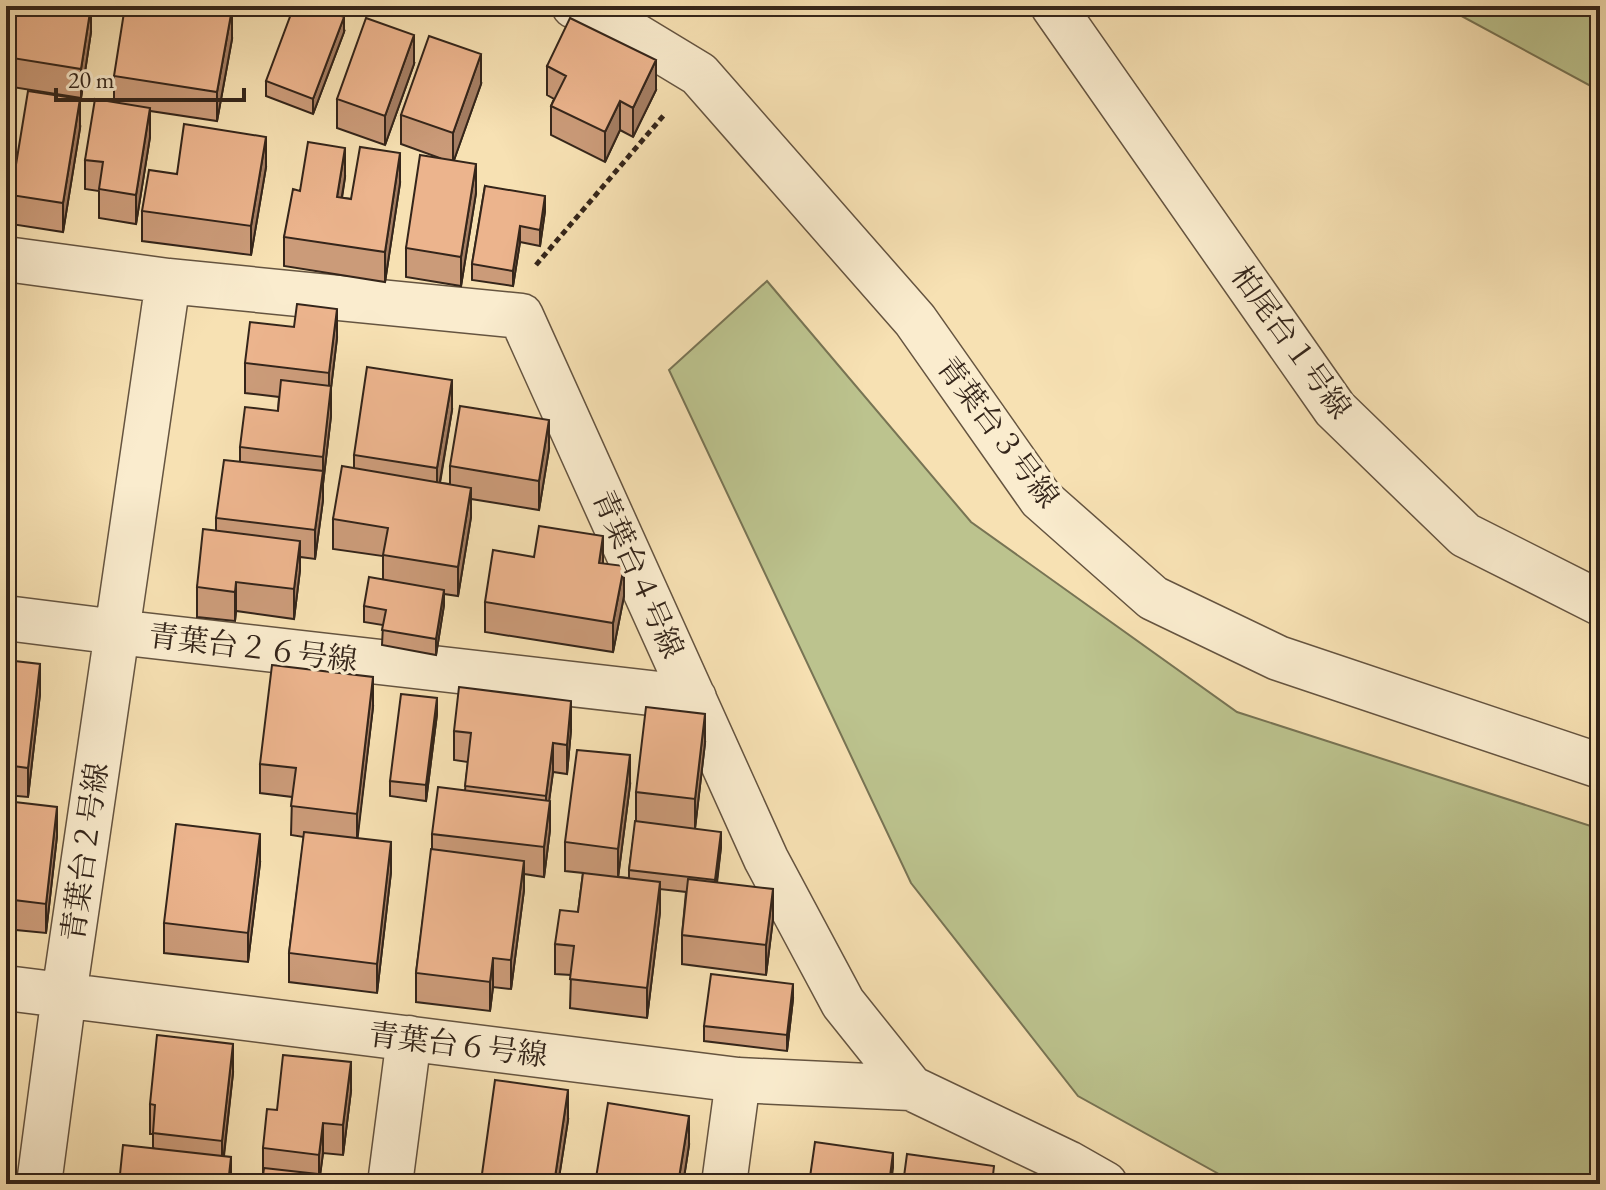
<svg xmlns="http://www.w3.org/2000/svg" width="1606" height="1190" font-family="'EB Garamond','Noto Serif JP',serif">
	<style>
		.green { fill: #bcc38e; stroke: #787454; stroke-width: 2 }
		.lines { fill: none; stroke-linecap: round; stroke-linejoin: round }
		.minor-casing { stroke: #655440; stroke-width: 47 }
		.path { stroke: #34251a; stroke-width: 5; stroke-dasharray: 6 4; stroke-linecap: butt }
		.minor { stroke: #faecce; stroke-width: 44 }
		.wall { fill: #cb9b79; stroke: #34251a; stroke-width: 2 }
		.shaded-wall { fill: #a57e63; stroke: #34251a; stroke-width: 2 }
		.building { fill: #ecb48d; stroke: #34251a; stroke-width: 2 }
		.labels { text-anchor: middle; stroke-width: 7; stroke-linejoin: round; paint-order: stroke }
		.street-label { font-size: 30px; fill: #34251a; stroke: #faecce }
	</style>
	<rect width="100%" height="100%" fill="#f7e1b3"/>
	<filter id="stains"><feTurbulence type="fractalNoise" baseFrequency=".0025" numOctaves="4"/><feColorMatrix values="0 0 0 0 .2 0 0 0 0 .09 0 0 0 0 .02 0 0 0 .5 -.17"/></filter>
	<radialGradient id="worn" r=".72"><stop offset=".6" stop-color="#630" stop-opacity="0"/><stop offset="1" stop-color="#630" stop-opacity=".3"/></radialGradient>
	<!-- green -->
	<path class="green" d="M1443 6H1600V91Z
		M767 281 971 522 1237 712 1600 829V1184H1237L1078 1096 911 883 669 370Z"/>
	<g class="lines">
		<!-- minor casing -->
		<g class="minor-casing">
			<path id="minor" d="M574 6 603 16 699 74 915 320 1041 499 1153 598 1278 658 1600 766
				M1053 6 1335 409 1465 535 1600 603
				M6 259 168 281 521 316 766 859 843 1003 911 1088 1068 1163 1105 1184
				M168 281 117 632 694 698
				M6 618 117 632 64 995 39 1184
				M6 988 738 1080 911 1088
				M390 1184 409 1038
				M724 1184 738 1080"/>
		</g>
		<!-- path -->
		<path class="path" d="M536 265 664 115"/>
		<!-- minor -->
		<use href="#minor" class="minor"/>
	</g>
	<!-- wall -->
	<path class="wall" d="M6 6 91 32 81 98 6 86Z
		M344 32 313 114 266 96V81Z
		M232 39 217 121 150 111V137L136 224 99 218V191L85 189V160L114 102V76Z
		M414 64 385 145 337 128V99Z
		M547 66 656 90 633 137 620 130 605 162 551 135V106L554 99 547 95Z
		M481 84 454 160 476 193 461 286 406 277V248L440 158 401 144V115Z
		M80 128 63 232 11 224V195Z
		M266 167 251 255 142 241V211L177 174Z
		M345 177 342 198 351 199 400 183 385 282 284 266V237L300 191Z
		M485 186 545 211 540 246 520 242 513 286 472 280V264Z
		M337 338 331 388V416L323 484V500L315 559 300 557V570L294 619 236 611 235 621 197 617V587L216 530V518L240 462V447L278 411 279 397 245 393V363Z
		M452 410 440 483 450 484V466L549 449 539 510 471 499V517L458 596 444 594V605L436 655 382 645 383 625 364 622V606L383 580V556L333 549V519L354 468V455Z
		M534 557 603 563 624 596 613 652 485 632V602Z
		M6 660 40 694 28 797 6 795Z
		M373 707 357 838 391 872 377 993 289 982V953L304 837 291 835 292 797 260 793V764Z
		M437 714 426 801 390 796V781Z
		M571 730 567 774 553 772 549 800 550 830 544 877 524 874V890L511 989 493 987 490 1011 416 1002V973L432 849V834L465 790 468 762 454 760V731Z
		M705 743 695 828 721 847 717 883 773 919 766 975 682 964V935L686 892 660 889V912L647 1018 570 1008 571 975 555 974V944L578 912 583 873 565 871V842L630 785 618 877 629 878V870L636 821V792Z
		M6 801 57 836 46 933 6 929Z
		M260 863 248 962 164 953V923Z
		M793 999 787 1051 704 1041V1026Z
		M233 1073 224 1156 231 1184 153 1148V1134H150V1104Z
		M351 1091 343 1155 323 1153 320 1174 353 1184 263 1178V1148L277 1110Z
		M568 1120 558 1184H482V1174Z
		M689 1145 683 1184H596V1178Z"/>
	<!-- shaded-wall -->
	<path class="shaded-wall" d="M91 6V32L81 98V69Z
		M232 9V39L217 121V92Z
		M344 17V32L313 114V99Z
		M414 35V64L385 145V116Z
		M481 54V84L453 163V133Z
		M656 60V90L633 137V108Z
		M80 99V128L63 232V203Z
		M620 101V130L605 162V132Z
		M150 108V137L136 224V195Z
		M266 137V167L251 255V226Z
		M345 148V177L337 226V197Z
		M400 153V183L385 282V252Z
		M476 164V193L461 286V257Z
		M545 196V211L540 246V230Z
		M520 226V242L513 286V271Z
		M337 309V338L331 388V416L323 484V500L315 559V530L323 473V457L329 402V373Z
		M452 380V410L437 498V468Z
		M549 420V449L539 510V481Z
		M471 488V517L458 596V567Z
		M603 536V566L599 563Z
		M300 541V570L294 619V589Z
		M624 566V596L613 652V623Z
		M236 582V611L235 621V592Z
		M444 590V605L436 655V639Z
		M40 664V694L28 797V768Z
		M373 677V707L357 843V814Z
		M437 698V714L426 801V785Z
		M571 701V730L567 774V745Z
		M705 714V743L695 829V799Z
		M553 743V772L546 825V796Z
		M630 755V785L618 878V849Z
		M550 801V830L544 877V847Z
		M57 807V836L46 933V904Z
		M721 832V847L715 895V880Z
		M260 834V863L248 962V933Z
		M391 842V872L377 993V964Z
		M524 861V890L511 989V960Z
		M660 882V912L647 1018V988Z
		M773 889V919L766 975V945Z
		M493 958V987L490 1011V982Z
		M793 984V999L787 1051V1035Z
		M7 1023V1052L6 1065V1036Z
		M233 1044V1073L222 1170V1141Z
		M351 1062V1091L343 1155V1125Z
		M568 1090V1120L558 1184H554Z
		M689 1116V1145L683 1184H678Z
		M323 1123V1153L319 1184V1155Z
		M893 1153V1168L891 1184H889Z
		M231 1157V1184H228Z"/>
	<!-- building -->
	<path class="building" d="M6 6H91L81 69 6 57Z
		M125 6H211L232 9 217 92 114 76Z
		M294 6H317L344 17 313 99 266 81Z
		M366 18 414 35 385 116 337 99Z
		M570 18 656 60 633 108 620 101 605 132 551 106 566 76 547 66Z
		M429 36 481 54 453 133 401 115Z
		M28 91 80 99 63 203 11 195Z
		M95 99 150 108 136 195 99 189 103 162 85 160Z
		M184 124 266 137 251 226 142 211 149 170 177 174Z
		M308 142 345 148 337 197 351 199 360 147 400 153 385 252 284 237 293 189 300 191Z
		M420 155 476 164 461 257 406 248Z
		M485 186 545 196 540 230 520 226 513 271 472 264Z
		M297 304 337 309 329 373 245 363 250 322 294 327Z
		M367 367 452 380 437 468 354 455Z
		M281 380 331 386 323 457 240 447 245 407 278 411Z
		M460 406 549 420 539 481 450 466Z
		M224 460 323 471 315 530 216 518Z
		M342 466 471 488 458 567 383 555 388 528 333 519Z
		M539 526 603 536 599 563 624 566 613 623 485 602 493 550 534 557Z
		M203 529 300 541 294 589 236 582 235 592 197 587Z
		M369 577 444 590 436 639 382 630 386 610 364 606Z
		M6 660 40 664 28 768 6 765Z
		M272 665 373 677 357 814 291 806 296 768 260 764Z
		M459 687 571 701 567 745 553 743 546 796 465 786 471 733 454 731Z
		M401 694 437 698 426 785 390 781Z
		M646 707 705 714 695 799 636 792Z
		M577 750 630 755 618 849 565 842Z
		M438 787 550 801 544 847 432 834Z
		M6 801 57 807 46 904 6 899Z
		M635 821 721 832 715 880 629 870Z
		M176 824 260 834 248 933 164 923Z
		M304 832 391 842 377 964 289 953Z
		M431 849 524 861 511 960 493 958 490 982 416 973Z
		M583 873 660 882 647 988 570 979 574 946 555 944 560 910 578 912Z
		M688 879 773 889 766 945 682 935Z
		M711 974 793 984 787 1035 704 1026Z
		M157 1035 233 1044 222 1141 153 1133 155 1105 150 1104Z
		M283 1055 351 1062 343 1125 323 1123 319 1155 263 1148 267 1109 277 1110Z
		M495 1080 568 1090 554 1184 482 1174Z
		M608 1103 689 1116 678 1184H635L596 1178Z
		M815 1142 893 1153 889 1184H809Z
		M123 1145 231 1157 228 1184H119Z
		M907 1154 994 1166 992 1184H903Z
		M264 1168 353 1178V1184H262Z"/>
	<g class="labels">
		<!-- street labels -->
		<g class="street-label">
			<text transform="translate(1291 342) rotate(54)" y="10">柏尾台１号線</text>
			<text transform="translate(998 432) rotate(53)" y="10">青葉台３号線</text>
			<text transform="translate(638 574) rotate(66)" y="10">青葉台４号線</text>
			<text transform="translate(253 648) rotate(7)" y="10">青葉台２６号線</text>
			<text transform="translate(85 852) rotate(-82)" y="10">青葉台２号線</text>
			<text transform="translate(458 1045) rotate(7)" y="10">青葉台６号線</text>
		</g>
	</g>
	<!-- margin -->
	<rect width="1606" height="1190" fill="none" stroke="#f7e1b3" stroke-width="32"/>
	<rect x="8" y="8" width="1590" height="1174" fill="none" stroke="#34251a" stroke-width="4"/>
	<rect x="16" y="16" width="1574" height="1158" fill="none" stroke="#34251a" stroke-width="2"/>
	<!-- scale -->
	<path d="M56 88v12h188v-12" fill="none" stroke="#34251a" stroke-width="4"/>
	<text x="68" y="88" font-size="24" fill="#34251a" stroke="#faecce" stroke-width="6" paint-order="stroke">20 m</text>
	<rect width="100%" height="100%" filter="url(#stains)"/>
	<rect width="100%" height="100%" fill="url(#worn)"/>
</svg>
